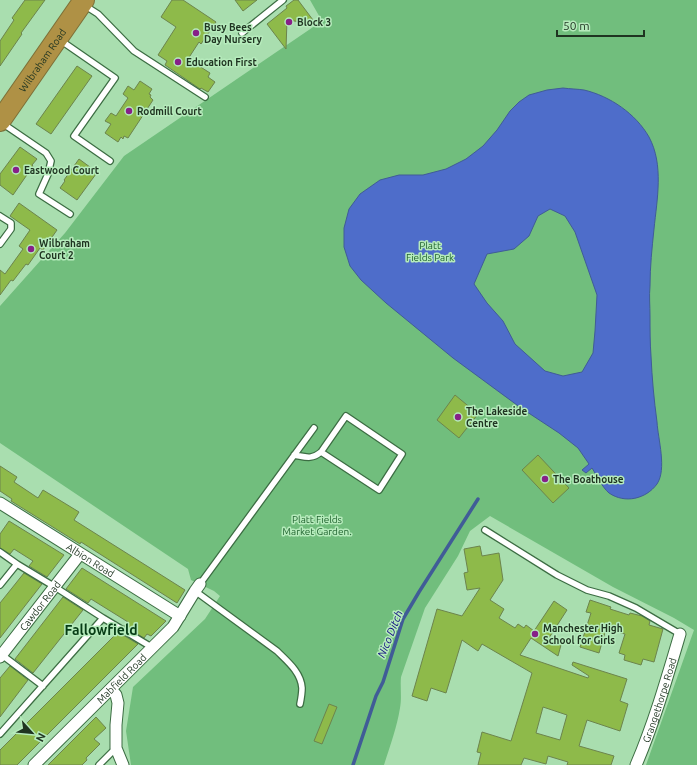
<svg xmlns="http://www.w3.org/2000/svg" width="697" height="765" font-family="Ubuntu,sans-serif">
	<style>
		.green { fill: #71be7d }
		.water { fill: #4e6dca; stroke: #405c97; fill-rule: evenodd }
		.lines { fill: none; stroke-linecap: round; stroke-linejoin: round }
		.stream { stroke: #405c97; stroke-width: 3.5 }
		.building { fill: #8eba4a; stroke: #6c844d; fill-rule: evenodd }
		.lane-casing { stroke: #3c6d43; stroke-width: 8 }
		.street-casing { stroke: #3c6d43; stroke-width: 13 }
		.highway-casing { stroke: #7d7038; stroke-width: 22 }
		.lane { stroke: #fff; stroke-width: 5.5 }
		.street { stroke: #fff; stroke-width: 11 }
		.highway { stroke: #af9145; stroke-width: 20 }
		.poi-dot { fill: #872088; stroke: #b6ebbc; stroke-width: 1.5 }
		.labels { text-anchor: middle; stroke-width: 3; stroke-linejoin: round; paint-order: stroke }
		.poi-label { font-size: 10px; font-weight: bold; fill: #1f3421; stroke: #b6ebbc; text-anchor: start }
		.street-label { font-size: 10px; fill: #1f3421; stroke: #b6ebbc }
		.park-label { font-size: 10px; fill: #20632f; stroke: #b6ebbc }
		.water-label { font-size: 11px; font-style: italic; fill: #0d0980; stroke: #b6ebbc }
		.district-label { font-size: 14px; font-weight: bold; fill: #063c15; stroke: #b6ebbc }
	</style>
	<rect width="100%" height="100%" fill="#a9deaf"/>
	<!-- green -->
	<path class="green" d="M310 0H697V765H646L694 630 674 618 613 587 490 516 470 531 458 556 425 608 401 677C400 687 402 697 400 708 397 727 390 746 384 765H131L126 731 133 687 205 619 220 596 214 591 191 580 188 569 0 443V306L65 233 124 156 322 21Z"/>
	<!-- water -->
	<path class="water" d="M563 88C570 89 578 89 584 90 610 96 636 114 649 137 664 165 657 199 654 229 652 248 650 267 650 286 649 296 650 306 650 316 650 329 650 343 651 356 652 378 654 400 657 422 658 439 667 469 657 484 646 499 625 504 609 493 602 487 597 476 592 468L586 473 582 470 589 464 578 448 559 433 521 408 453 358 386 303 361 280 350 266 344 247V228L349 209 360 194 380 180 399 175H423L446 169 466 159 483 146 497 130 510 111 519 102 529 95 547 90ZM550 209 565 216 575 232 597 295 595 331 593 353 582 372 563 376 545 371 515 344 503 321 487 303 474 284 487 254 514 249 529 236 538 216Z"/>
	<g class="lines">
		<!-- stream -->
		<path class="stream" d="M353 765 376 696 383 682 403 619 419 592 478 499"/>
	</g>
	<!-- building -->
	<path class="building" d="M25 0H45L21 33 22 34 0 66V41L14 20 12 18Z
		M172 0H183L216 22 201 44 199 42 188 59 210 73 208 77 215 82 208 92 201 88 200 89 165 65 167 61 158 55 176 27 161 17Z
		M235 0H257L243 11Z
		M294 0H298L316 24 287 20 286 49 267 24 287 8 286 6Z
		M77 66 92 76 51 134 36 124Z
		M140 81 152 89 149 94 151 95 150 97 153 100 128 138 124 136 123 139 121 137 118 142 105 133 111 124 105 121 111 113 116 116 128 98 123 94 128 86 134 90Z
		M20 147 37 159 32 165 33 166 13 195 0 185V174Z
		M79 159 94 170 93 172 96 174 77 200 60 188 65 181 64 180Z
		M19 203 57 230 43 250 40 248 28 265 26 264 13 281 11 280 0 295V270L5 274 23 249 19 246 30 230 10 216Z
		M455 395 478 414 459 438 437 420Z
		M538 455 569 488 553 503 522 470Z
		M0 466 17 477 14 482 38 498 43 490 79 512 74 520 185 590 177 603 81 542 80 544 11 501 12 499 0 491Z
		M9 521 64 555 47 577 29 566 33 561 14 549 10 554 0 548V534Z
		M480 546 482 556 499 553 503 580 490 600 504 609 499 618 515 628 518 624 524 628 526 625 534 631 554 601 567 610 547 641 561 645 558 656 531 638 520 655 588 678 589 676 572 665 573 662 627 679 620 701 628 704 620 731 587 720 579 746 614 756 611 765H567L568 762 548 756 546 764 524 758 521 765H478L481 753 477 752 482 732 511 741 532 673 482 644 478 651 462 640 446 693 431 688 427 701 412 696 437 609 462 616 480 588 467 590 464 573 468 572 464 549ZM543 707 567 715 560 740 536 733Z
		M82 568 158 616 166 621 151 636 147 634 144 638 124 626 128 622 91 599 88 603 66 589Z
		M24 573 42 584 0 638V603Z
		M63 597 83 610 33 673 15 659Z
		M590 600 611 607 610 609 629 615 630 613 642 616 650 621 649 625 663 629 654 662 643 659 641 665 624 660 625 655 619 653 625 634 606 629 599 653 580 647 591 613 586 612Z
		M118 632 138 644 17 765H0V750Z
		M10 666 28 680 0 717V678Z
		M329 704 337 707 322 744 314 741Z
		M96 717 106 728 94 739 100 744 86 758 87 760 82 765H48Z"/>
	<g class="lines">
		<!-- lane casing -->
		<g class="lane-casing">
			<path id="lane" d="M84 5 98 14 134 51 205 97
				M242 33 283 0
				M60 40 115 78 74 136 110 161
				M2 123 46 153 51 161 48 174 39 194 70 214
				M0 216 11 223V229L0 244
				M294 455C306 457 311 460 321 452L346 416 402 454 379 490 321 452
				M485 530 557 575 587 590 609 596 636 608 680 634
				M0 552 17 564
				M200 584 314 428
				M0 585 17 564 55 587 103 618
				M195 591 277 651C287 661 301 672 302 688 302 693 301 699 300 704
				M2 655 43 686
				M0 734 103 618 153 648
				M99 765 116 748"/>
		</g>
		<!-- street casing -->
		<g class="street-casing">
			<g id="street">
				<path id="s1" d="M0 503 180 616"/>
				<path id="s2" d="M0 657 80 554"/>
				<path d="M111 689 116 695 118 703 116 725V748L123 765"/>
				<path id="s3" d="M34 765 173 627 195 591 200 584"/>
				<path id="s4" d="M636 765C654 723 667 678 680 634"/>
			</g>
		</g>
		<!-- highway casing -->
		<g class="highway-casing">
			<g id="highway">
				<path id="s5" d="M0 121 84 0"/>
			</g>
		</g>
		<!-- lane -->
		<use href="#lane" class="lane"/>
		<!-- street -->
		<use href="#street" class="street"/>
		<!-- highway -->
		<use href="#highway" class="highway"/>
	</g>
	<!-- markers -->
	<g class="poi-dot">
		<circle cx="289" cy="22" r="4"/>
		<circle cx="196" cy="33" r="4"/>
		<circle cx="178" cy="62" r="4"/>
		<circle cx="129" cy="111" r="4"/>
		<circle cx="16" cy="170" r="4"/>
		<circle cx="31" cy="249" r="4"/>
		<circle cx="458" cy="417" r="4"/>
		<circle cx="545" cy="479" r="4"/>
		<circle cx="535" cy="634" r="4"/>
	</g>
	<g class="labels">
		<!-- poi labels -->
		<g class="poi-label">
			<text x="297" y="26">Block 3</text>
			<text x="204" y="31">Busy Bees<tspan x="204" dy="12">Day Nursery</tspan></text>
			<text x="186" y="66">Education First</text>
			<text x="137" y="115">Rodmill Court</text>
			<text x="24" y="174">Eastwood Court</text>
			<text x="39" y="247">Wilbraham<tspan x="39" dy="12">Court 2</tspan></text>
			<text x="466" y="415">The Lakeside<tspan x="466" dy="12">Centre</tspan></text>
			<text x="553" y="483">The Boathouse</text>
			<text x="543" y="632">Manchester High<tspan x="543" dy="12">School for Girls</tspan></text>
		</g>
		<!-- street labels -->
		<g class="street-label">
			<text dy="4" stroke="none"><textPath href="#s5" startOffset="74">Wilbraham Road</textPath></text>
			<text dy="4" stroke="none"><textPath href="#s1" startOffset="107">Albion Road</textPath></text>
			<text dy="4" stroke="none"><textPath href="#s2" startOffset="65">Cawdor Road</textPath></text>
			<text dy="4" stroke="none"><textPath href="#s3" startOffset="123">Mabfield Road</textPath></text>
			<text dy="4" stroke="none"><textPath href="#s4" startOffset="69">Grangethorpe Road</textPath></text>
		</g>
		<!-- park labels -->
		<g class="park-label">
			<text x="430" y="249">Platt<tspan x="430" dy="12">Fields Park</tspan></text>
			<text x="317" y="523">Platt Fields<tspan x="317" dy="12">Market Garden.</tspan></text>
		</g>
		<!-- water labels -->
		<g class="water-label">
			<text transform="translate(390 634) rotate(-68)" y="4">Nico Ditch</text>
		</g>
		<!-- district labels -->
		<g class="district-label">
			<text x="101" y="635">Fallowfield</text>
		</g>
	</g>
	<!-- north arrow -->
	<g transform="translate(32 733) rotate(117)" stroke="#b6ebbc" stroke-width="3" paint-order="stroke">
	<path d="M0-3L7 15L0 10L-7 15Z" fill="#1f3421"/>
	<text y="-6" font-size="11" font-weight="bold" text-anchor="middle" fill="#1f3421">N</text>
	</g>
	<!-- scale -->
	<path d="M557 30v6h87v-6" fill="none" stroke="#1f3421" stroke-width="2"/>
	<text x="563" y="30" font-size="12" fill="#1f3421" stroke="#b6ebbc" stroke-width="3" paint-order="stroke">50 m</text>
</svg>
